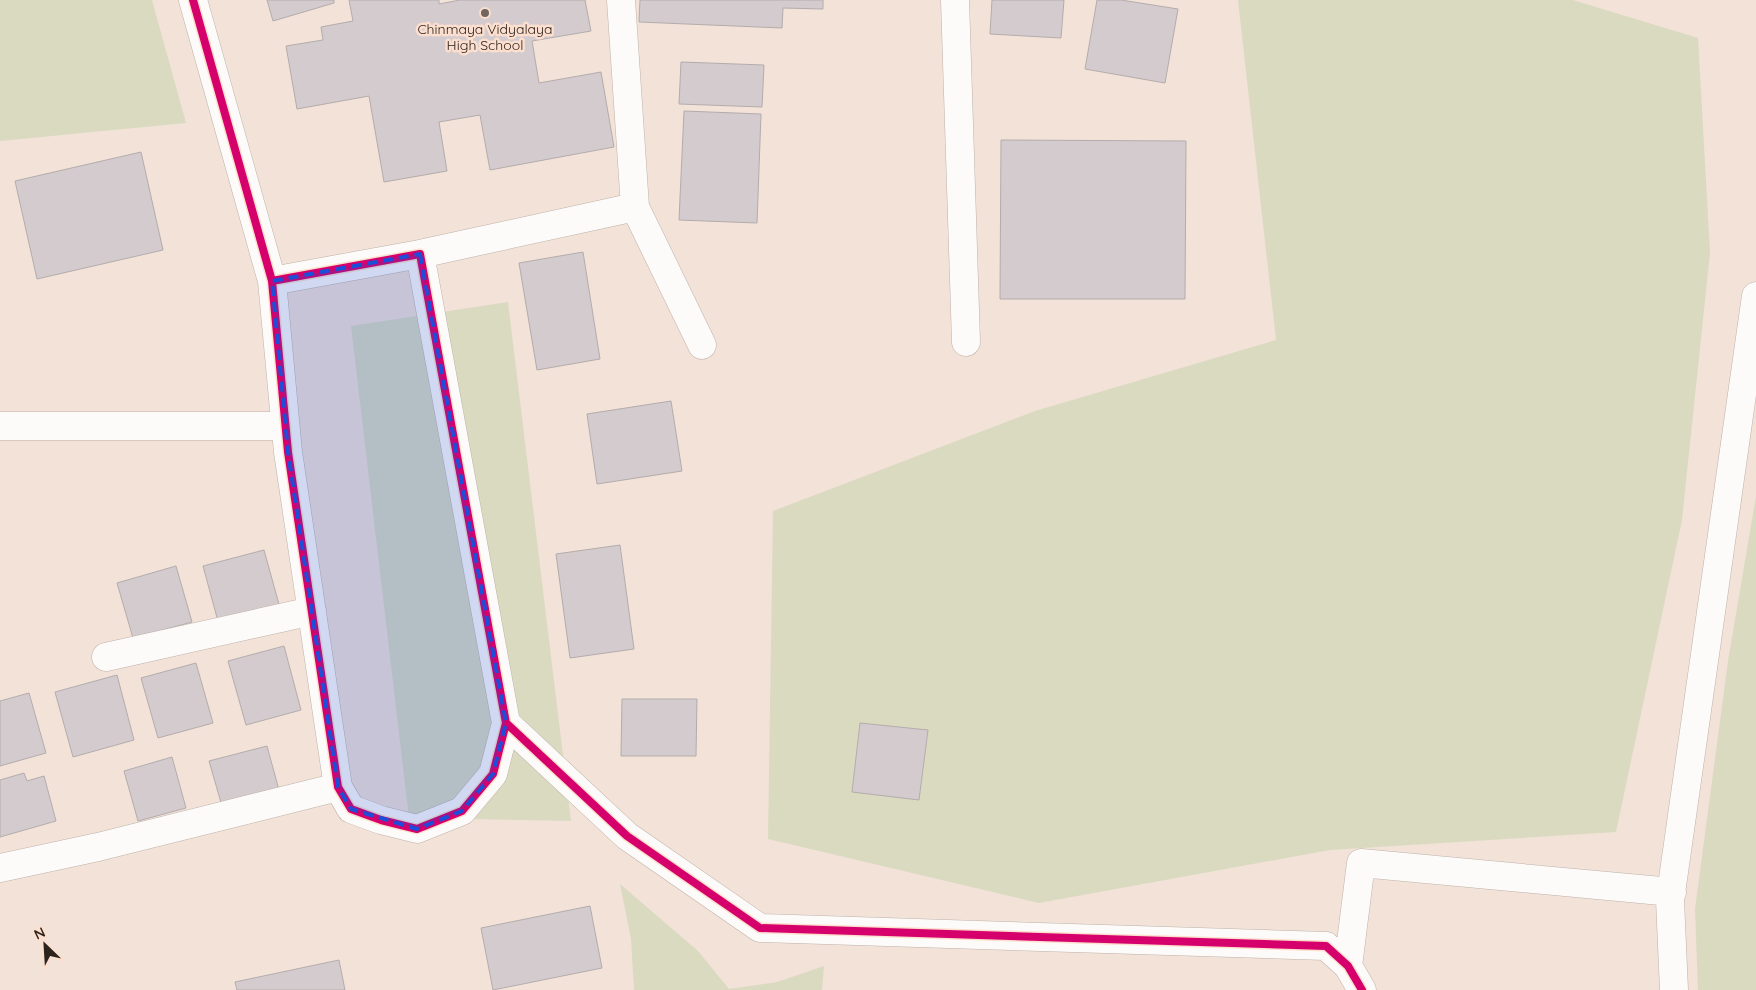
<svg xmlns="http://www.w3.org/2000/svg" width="1756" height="990" font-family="Quicksand,sans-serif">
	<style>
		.green { fill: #dadac1 }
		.building { fill: #d4cbce; stroke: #b4acac }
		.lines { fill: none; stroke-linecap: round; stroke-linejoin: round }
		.minor-casing { stroke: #beb2aa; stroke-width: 29 }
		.minor { stroke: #fdfbf9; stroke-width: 28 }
		.cycleway-casing { stroke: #fcdfce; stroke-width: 11 }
		.cycleway { stroke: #d6006c; stroke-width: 8 }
		.marked { fill: #1d4ed8; fill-opacity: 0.2; stroke: #1d4ed8; stroke-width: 4; stroke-dasharray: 10 6; stroke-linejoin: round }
		.poi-dot { fill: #72665e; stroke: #fcdfce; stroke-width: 2 }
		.labels { text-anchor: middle; stroke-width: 5; stroke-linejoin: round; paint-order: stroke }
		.poi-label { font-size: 14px; fill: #2d231d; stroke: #fcdfce }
	</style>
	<rect width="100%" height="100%" fill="#f2e2d8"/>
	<!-- green -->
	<path class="green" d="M0 0H152L186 123 0 141Z
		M1238 0H1573L1698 38 1710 253 1682 520 1616 832 1330 850 1039 903 768 839 773 511 1035 411 1276 340Z
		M508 302 571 821 409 818 351 326Z
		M1756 496V990H1698L1695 909 1728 661Z
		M620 884 698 951 729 989 777 982 824 966 822 990H634L631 939Z"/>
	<!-- building -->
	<path class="building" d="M267 0H334V3L273 21Z
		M349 0H439V4L460 0H585L591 31 532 41 539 83 601 72 614 147 490 170 480 115 439 122 447 171 384 182 369 96 297 109 286 46 323 40 321 27 353 21Z
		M640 0H823V9L783 8 782 28 639 22Z
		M992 0H1064L1061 38 990 34Z
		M1097 0H1121L1178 9 1165 83 1085 69Z
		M681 62 764 65 762 107 679 104Z
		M684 111 761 114 757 223 679 220Z
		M1001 140 1186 141 1185 299H1000Z
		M141 152 163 250 37 279 15 181Z
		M583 252 600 359 537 370 519 263Z
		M671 401 682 471 597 484 587 414Z
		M620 545 634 649 570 658 556 554Z
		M264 550 280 608 219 625 203 566Z
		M176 566 192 622 133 638 117 583Z
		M284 646 301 710 246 725 228 661Z
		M196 663 213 723 158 738 141 678Z
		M117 675 134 740 73 757 55 692Z
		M29 693 46 753 0 766V701Z
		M622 699H697L696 756H621Z
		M860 723 928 730 919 800 852 792Z
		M267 746 279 790 222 806 209 761Z
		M172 757 186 808 138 821 124 771Z
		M24 773 27 781 44 776 56 821 0 837V780Z
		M590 906 602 968 493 990 481 928Z
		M339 960 345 990H237L235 982Z"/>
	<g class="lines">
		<!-- minor casing -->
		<g class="minor-casing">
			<path id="minor" d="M193 0 272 281 288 452 338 787 351 809 381 820 417 829 462 811 493 774 506 723 420 254 272 281
				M621 0 635 207
				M955 0 966 342
				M420 254 635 207 702 345
				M0 426H285
				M106 657 312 611
				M506 723 627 836 760 928 1326 946 1348 966 1362 990
				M0 868 98 847 338 787
				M1348 966 1361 863 1672 892
				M1674 990 1670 900 1756 296"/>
		</g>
		<!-- minor -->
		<use href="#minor" class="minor"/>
		<!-- cycleway casing -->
		<g class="cycleway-casing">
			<path id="cycleway" d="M193 0 272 281 288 452 338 787 351 809 381 820 417 829 462 811 493 774 506 723 420 254 272 281
				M506 723 627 836 760 928 1326 946 1348 966 1362 990"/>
		</g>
		<!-- cycleway -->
		<use href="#cycleway" class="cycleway"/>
	</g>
	<!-- marked area -->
	<path class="marked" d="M420 254 506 723 493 774 462 811 417 829 351 809 338 787 288 452 272 281Z"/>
	<!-- markers -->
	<circle class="poi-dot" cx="485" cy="13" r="5"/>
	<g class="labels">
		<!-- poi labels -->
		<g class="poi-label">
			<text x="485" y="34">Chinmaya Vidyalaya<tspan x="485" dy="16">High School</tspan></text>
		</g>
	</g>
	<!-- north arrow -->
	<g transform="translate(45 945) rotate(335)" stroke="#fcdfce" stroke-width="4" paint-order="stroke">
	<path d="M0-4L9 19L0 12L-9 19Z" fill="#2d231d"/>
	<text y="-8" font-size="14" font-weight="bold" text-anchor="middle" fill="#2d231d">N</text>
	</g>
</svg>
